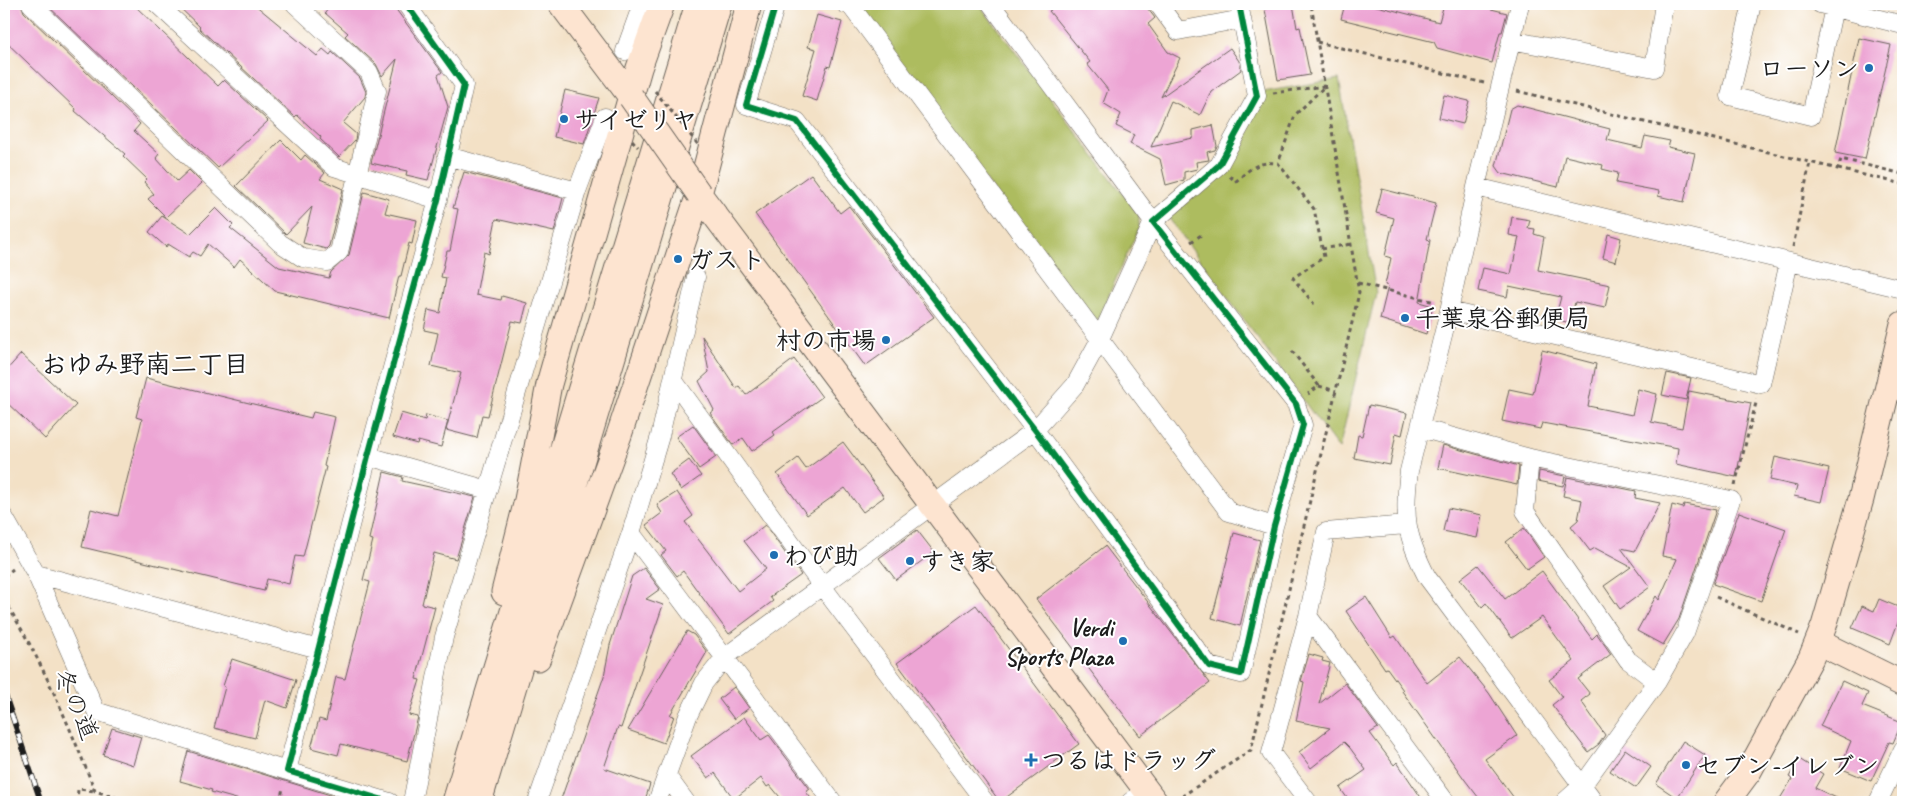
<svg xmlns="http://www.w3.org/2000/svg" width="1907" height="806" font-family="Caveat,'Klee One',sans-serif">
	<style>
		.green { fill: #adbc5e; stroke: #646c3d }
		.building { fill: #eda5d4 }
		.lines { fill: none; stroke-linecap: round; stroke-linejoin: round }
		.street-casing { stroke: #676158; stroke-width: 19 }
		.secondary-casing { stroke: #676158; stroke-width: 27 }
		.path { stroke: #676158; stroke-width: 3; stroke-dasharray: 4 4; stroke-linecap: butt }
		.street { stroke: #fff; stroke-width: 18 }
		.secondary { stroke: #fde4d0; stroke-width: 25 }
		.rail-casing { stroke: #1c1c1c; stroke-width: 5.5 }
		.rail { stroke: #fff; stroke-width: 4; stroke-dasharray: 11; stroke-linecap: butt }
		.secondary-bridge-casing { stroke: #676158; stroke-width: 27; stroke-linecap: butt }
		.path-bridge { stroke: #676158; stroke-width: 3; stroke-dasharray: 4 4; stroke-linecap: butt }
		.secondary-bridge { stroke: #fde4d0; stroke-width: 25 }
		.cycleway-casing { stroke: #fff; stroke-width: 9 }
		.cycleway { stroke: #00873e; stroke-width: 6 }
		.poi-dot { fill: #1f6fb2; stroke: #fff; stroke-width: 2 }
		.labels { text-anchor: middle; stroke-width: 4; stroke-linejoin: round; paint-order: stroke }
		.poi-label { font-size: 25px; font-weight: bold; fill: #1c1c1c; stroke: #fff; text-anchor: start }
		.street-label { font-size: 25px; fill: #1c1c1c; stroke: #fff }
		.neighbourhood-label { font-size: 26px; font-weight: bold; fill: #1c1c1c; stroke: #fff }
	</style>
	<rect width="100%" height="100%" fill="#fff"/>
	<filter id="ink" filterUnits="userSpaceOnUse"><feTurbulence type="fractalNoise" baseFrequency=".02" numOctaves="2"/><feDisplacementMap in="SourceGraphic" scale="10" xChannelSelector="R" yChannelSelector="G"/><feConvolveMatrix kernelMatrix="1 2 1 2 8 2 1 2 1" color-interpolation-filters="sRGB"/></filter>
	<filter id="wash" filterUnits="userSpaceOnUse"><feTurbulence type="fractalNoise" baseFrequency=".0096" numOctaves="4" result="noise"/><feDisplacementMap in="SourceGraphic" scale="20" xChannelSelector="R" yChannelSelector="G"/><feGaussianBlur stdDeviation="1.12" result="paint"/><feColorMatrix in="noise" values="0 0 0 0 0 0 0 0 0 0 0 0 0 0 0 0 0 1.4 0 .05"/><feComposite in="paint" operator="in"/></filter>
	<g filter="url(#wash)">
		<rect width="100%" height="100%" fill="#f3e1c6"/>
		<!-- green -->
		<path class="green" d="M863 4H979L1139 215V228L1094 328 862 11Z
			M1339 79 1376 293 1339 449 1168 217 1215 179 1263 92Z"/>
		<g id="blocks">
			<!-- building -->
			<path class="building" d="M4 4H21L24 12 140 124 134 131 159 154 156 158 177 181 189 170 202 183 166 217 148 199 154 194 144 182 147 179 123 156 125 154 75 111 76 109 4 40Z
				M46 4H133L218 86 224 80 268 121 218 168Z
				M176 4H254L317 56 323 49 330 55 332 52 360 78 366 92 365 97 343 123 356 134 355 140 339 157 320 139 321 137 297 115 295 117 199 28 200 27Z
				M332 4H392L442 72 438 75 448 107 428 180 406 175 407 171 371 163 397 59 382 76 376 64 345 36 348 33 325 13Z
				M1047 4H1144L1155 18 1148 24 1168 52 1180 58 1161 97 1230 48 1239 61 1241 70 1211 92 1200 115 1171 101 1151 147 1193 138V130L1213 125 1217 146 1215 150 1207 152 1209 160 1196 162 1197 169 1184 172V180L1166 185 1160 159 1130 144 1134 135 1116 126 1121 114 1103 103 1108 90 1087 64 1090 62 1049 11 1051 10Z
				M1264 4H1293L1297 28 1300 27 1310 75 1278 80Z
				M1345 4H1369L1439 22 1444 4H1472L1507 13 1502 32H1500L1492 63 1437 48 1434 42 1341 19Z
				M817 15 842 22 830 67 827 66 817 101 802 96 816 49 808 47Z
				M1859 38 1891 45 1865 159 1835 153Z
				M565 90 599 98 584 144 554 137Z
				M1444 95 1469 101 1463 124 1439 118Z
				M1517 105 1610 129 1607 140 1642 148 1645 136 1670 141 1668 147 1695 153 1684 202 1658 196 1659 191 1616 183 1618 173 1602 169 1603 165 1565 156 1558 187 1501 173 1496 166 1510 109Z
				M281 140 301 160 305 155 325 173 320 179 343 189 329 246 326 249 303 243 312 207 286 234 236 186Z
				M464 172 563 198 554 232 496 219 489 254 484 252 476 295 501 300 502 296 527 303 522 323 512 321 488 416 482 415 477 438 446 430 461 373 431 366 438 333 424 330 428 310 440 313 446 278 441 277 447 251H450L458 209 453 208Z
				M811 174 840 213 849 206 934 317 865 366 755 214Z
				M1382 189 1436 203 1427 239 1430 240 1419 302 1433 306 1426 334 1380 319 1388 286 1385 285 1391 258 1385 256 1394 218 1376 213Z
				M364 192 389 199 385 213 417 220 412 244 409 243 401 276H399L389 318 275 291 240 259 234 267 208 244 200 256 193 252 189 257 168 244 166 247 149 232 162 216 190 234 216 208 233 225 230 228 279 267 329 278 331 272 349 255Z
				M1512 217 1530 220 1528 228 1535 229 1534 234 1544 237 1538 270 1610 285 1605 308 1575 302 1570 323 1555 319 1561 297 1509 286 1507 297 1478 291 1483 268 1511 274 1519 237 1509 235Z
				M1608 234 1621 238 1616 262 1603 258Z
				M702 336 736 388 739 386 746 395 794 359 822 397 773 432 775 435 752 451 743 438 733 445 710 413 714 410 699 381 709 372Z
				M1542 350 1596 364 1588 406 1632 415 1638 389 1657 394 1651 422 1682 428 1689 391 1751 403 1736 477 1676 464 1678 448 1542 423 1540 429 1502 421 1509 389 1533 394Z
				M21 354 76 405 45 439 4 400V373Z
				M1667 373 1691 378 1686 400 1662 395Z
				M146 378 311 418 313 412 335 417 324 466 326 467 303 557 295 556 289 584 267 579 264 591 82 547 91 509 118 516 142 419 136 417Z
				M1369 405 1407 413 1402 435 1396 433 1390 465 1354 458 1358 435 1362 436Z
				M401 413 425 420 426 415 448 421 441 447 418 441 417 444 393 437Z
				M693 425 716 457 699 469 676 437Z
				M843 442 884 497 863 512 845 488 807 515 777 474 798 458 806 469Z
				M1443 445 1519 466 1517 485 1438 468Z
				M1775 457 1829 469 1821 502 1794 496 1797 486 1770 480Z
				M689 460 701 476 681 490 670 474Z
				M1539 471 1565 476 1563 486 1538 481Z
				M384 472 403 477 402 481 475 497 456 559 434 553 422 604 435 607 416 679 420 680 409 715 418 717 407 761 341 744 338 755 311 748 319 719 326 721 336 677 345 679 370 582 363 580 373 540 369 539Z
				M1567 477 1636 491 1635 498 1660 503 1635 551 1621 548 1650 587 1620 609 1604 586 1631 567 1595 548 1590 551 1571 526 1578 520 1582 500 1563 496Z
				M677 492 693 516 685 522 738 591 766 569 744 541 765 525 801 575 770 597 773 601 729 634 683 571 677 576 661 555 666 551 646 525 662 513 657 505Z
				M1684 504 1716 510 1679 619 1663 645 1637 631 1656 596 1659 600 1677 559 1662 556 1672 505 1683 508Z
				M1448 508 1482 515 1477 538 1443 531Z
				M1739 512 1786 529 1761 601 1713 584Z
				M1524 528 1544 557 1527 569 1506 542Z
				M917 530 934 552 896 580 879 558Z
				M1234 533 1260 540 1240 626 1212 618Z
				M1105 546 1210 683 1140 736 1036 599Z
				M1478 565 1505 599 1542 571 1592 639 1597 634 1611 654 1578 679 1590 694 1581 701 1605 735 1599 744 1588 752 1552 705 1562 697 1549 680 1574 661 1542 617 1512 638 1486 603 1482 607 1460 579Z
				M644 568 660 589 646 599 663 605 621 728 618 727 604 768 650 784 647 794 644 802H560L604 676 610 645 632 576Z
				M1366 597 1392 638 1395 636 1427 683 1460 657 1489 693 1517 736 1485 759 1517 802H1482L1465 780 1402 691 1403 690 1387 668 1385 669 1346 611Z
				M1879 599 1903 609 1890 644 1852 628 1862 606 1874 611Z
				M976 605 1079 744 1000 802 897 663Z
				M687 631 694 635 707 652 670 715 674 716 664 743 628 730Z
				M1309 654 1323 658 1322 661 1330 663 1319 704 1345 683 1378 728 1370 733 1394 765 1397 762 1424 802H1350L1340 788 1366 770 1350 748 1344 742 1311 768 1299 752 1330 728 1296 721 1304 682 1301 681Z
				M232 659 296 680 287 708 265 700 255 738 214 728 225 687 223 686Z
				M1842 681 1868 693 1862 706 1902 722 1893 743 1889 742 1871 781 1840 768 1851 741 1820 726Z
				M734 687 749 708 734 719 719 699Z
				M744 717 761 740 769 735 810 789 806 792 814 802H784L770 785 767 787 761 778 734 799 715 773 708 778 691 756Z
				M112 728 141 737 133 765 103 755Z
				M1683 741 1705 755 1677 798 1656 784Z
				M1625 749 1651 767 1636 788 1610 771Z
				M188 751 353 802H247L211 792 212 790 180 781Z
				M1799 759 1823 774 1815 788 1845 802H1778L1792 779 1789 777Z"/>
		</g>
	</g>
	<g filter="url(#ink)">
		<use href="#blocks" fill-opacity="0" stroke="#676158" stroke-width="1"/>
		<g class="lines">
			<!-- street casing -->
			<g class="street-casing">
				<path id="street" d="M31 4 280 243 303 258 327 262 339 252 377 91 369 72 295 4
					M157 4 334 167 438 200
					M776 4 746 105 797 121 1035 430 1209 666 1241 674 1274 526 1303 425 1296 404 1153 222 1219 165 1257 96 1239 4
					M845 4 850 5 1229 512 1274 526
					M1158 4 1178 31 1242 19
					M1520 4 1476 187 1449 311 1409 471C1403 517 1406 536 1427 577L1594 802
					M1752 4 1730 96 1811 116 1834 7
					M1820 4 1903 25
					M1511 40 1654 68 1664 4
					M625 51 642 4
					M447 156 577 191
					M1476 187 1903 289
					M1449 311 1761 384 1789 262
					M674 381 822 586 985 802
					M1420 428 1530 458
					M368 456 488 490
					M4 517 36 574 96 711 287 771
					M631 533 833 802
					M36 574 319 649
					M1308 616 1446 802
					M667 776 686 802
					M390 802 287 771 368 456 438 200 464 85 406 4
					M412 802 444 637 577 191 605 117
					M537 802 631 533 660 436 696 277
					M657 802 688 716 704 683 725 657 1035 430 1075 385 1099 341 1153 222 991 4
					M1130 802 1146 790
					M1308 802 1271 753 1308 616 1326 532 1406 525
					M1564 802 1582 786 1657 682 1685 633 1731 500 1530 458 1525 511 1628 660 1657 682
					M1878 802 1903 749"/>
			</g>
			<!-- secondary casing -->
			<g class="secondary-casing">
				<path id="secondary" d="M561 4 631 97
					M699 194 1155 802
					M504 592 527 500 549 384 639 68 662 4
					M1818 642 1903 684
					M538 658 619 435 699 194 749 4
					M455 802 698 4
					M479 802 719 4
					M1726 802 1749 771 1811 658 1824 626 1861 499 1903 324"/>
			</g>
			<!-- path -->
			<path class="path" d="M1317 42 1484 83
				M1517 91 1838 169 1841 159 1903 174
				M1273 93 1325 86 1295 115 1279 161
				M1838 169 1903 184
				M1230 176 1235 182C1250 169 1257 161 1278 163L1314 209 1324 257 1293 278 1314 304
				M1191 242 1201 235
				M1793 247 1810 162
				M1322 249 1351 244
				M1358 283 1435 302
				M1292 351 1319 386 1308 394
				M1319 386 1336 391
				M1735 485 1757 399
				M4 576 13 569
				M1716 597 1799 634
				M4 600C42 660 69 725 95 791L131 802
				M1175 801 1251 750 1359 293 1311 4
				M77 802 78 789 95 791
				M280 802 283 788"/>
			<!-- street -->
			<use href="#street" class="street"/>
			<!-- secondary -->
			<use href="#secondary" class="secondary"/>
			<!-- rail casing -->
			<g class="rail-casing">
				<path id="rail" d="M4 692 41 802"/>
			</g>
			<!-- rail -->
			<use href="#rail" class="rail"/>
			<!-- secondary-bridge casing -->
			<g class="secondary-bridge-casing">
				<path id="secondary-bridge" d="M631 97 699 194"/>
			</g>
			<!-- path-bridge -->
			<path class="path-bridge" d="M655 91 700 147
				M632 140 638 147"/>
			<!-- secondary-bridge -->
			<use href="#secondary-bridge" class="secondary-bridge"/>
			<!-- cycleway casing -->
			<g class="cycleway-casing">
				<path id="cycleway" d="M776 4 746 105 797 121 1035 430 1209 666 1241 674 1274 526 1303 425 1296 404 1153 222 1219 165 1257 96 1239 4
					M390 802 287 771 368 456 438 200 464 85 406 4"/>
			</g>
			<!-- cycleway -->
			<use href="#cycleway" class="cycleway"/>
		</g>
	</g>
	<!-- markers -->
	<g class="poi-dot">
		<circle cx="1869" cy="68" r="5"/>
		<circle cx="564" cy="119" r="5"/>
		<circle cx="678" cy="259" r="5"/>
		<circle cx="1405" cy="318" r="5"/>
		<circle cx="886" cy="340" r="5"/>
		<circle cx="774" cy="555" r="5"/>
		<circle cx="910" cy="561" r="5"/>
		<circle cx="1123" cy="641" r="5"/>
		<path d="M1028.5 752.5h5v5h5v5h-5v5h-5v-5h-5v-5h5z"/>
		<circle cx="1686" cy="765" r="5"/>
	</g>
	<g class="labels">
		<!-- poi labels -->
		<g class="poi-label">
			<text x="1859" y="77" text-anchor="end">ローソン</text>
			<text x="574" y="128">サイゼリヤ</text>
			<text x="688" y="268">ガスト</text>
			<text x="1415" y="327">千葉泉谷郵便局</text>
			<text x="876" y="349" text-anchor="end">村の市場</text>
			<text x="784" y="564">わび助</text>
			<text x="920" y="570">すき家</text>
			<text x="1113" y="636" text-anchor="end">Verdi<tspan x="1113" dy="29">Sports Plaza</tspan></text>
			<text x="1041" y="769">つるはドラッグ</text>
			<text x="1696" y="774">セブン-イレブン</text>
		</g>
		<!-- street labels -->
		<g class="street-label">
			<text transform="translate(77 704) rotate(66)" y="9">冬の道</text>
		</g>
		<!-- neighbourhood labels -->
		<g class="neighbourhood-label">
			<text x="145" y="373">おゆみ野南二丁目</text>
		</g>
	</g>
	<!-- margin -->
	<rect width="1907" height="806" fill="none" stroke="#fff" stroke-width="20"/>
</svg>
